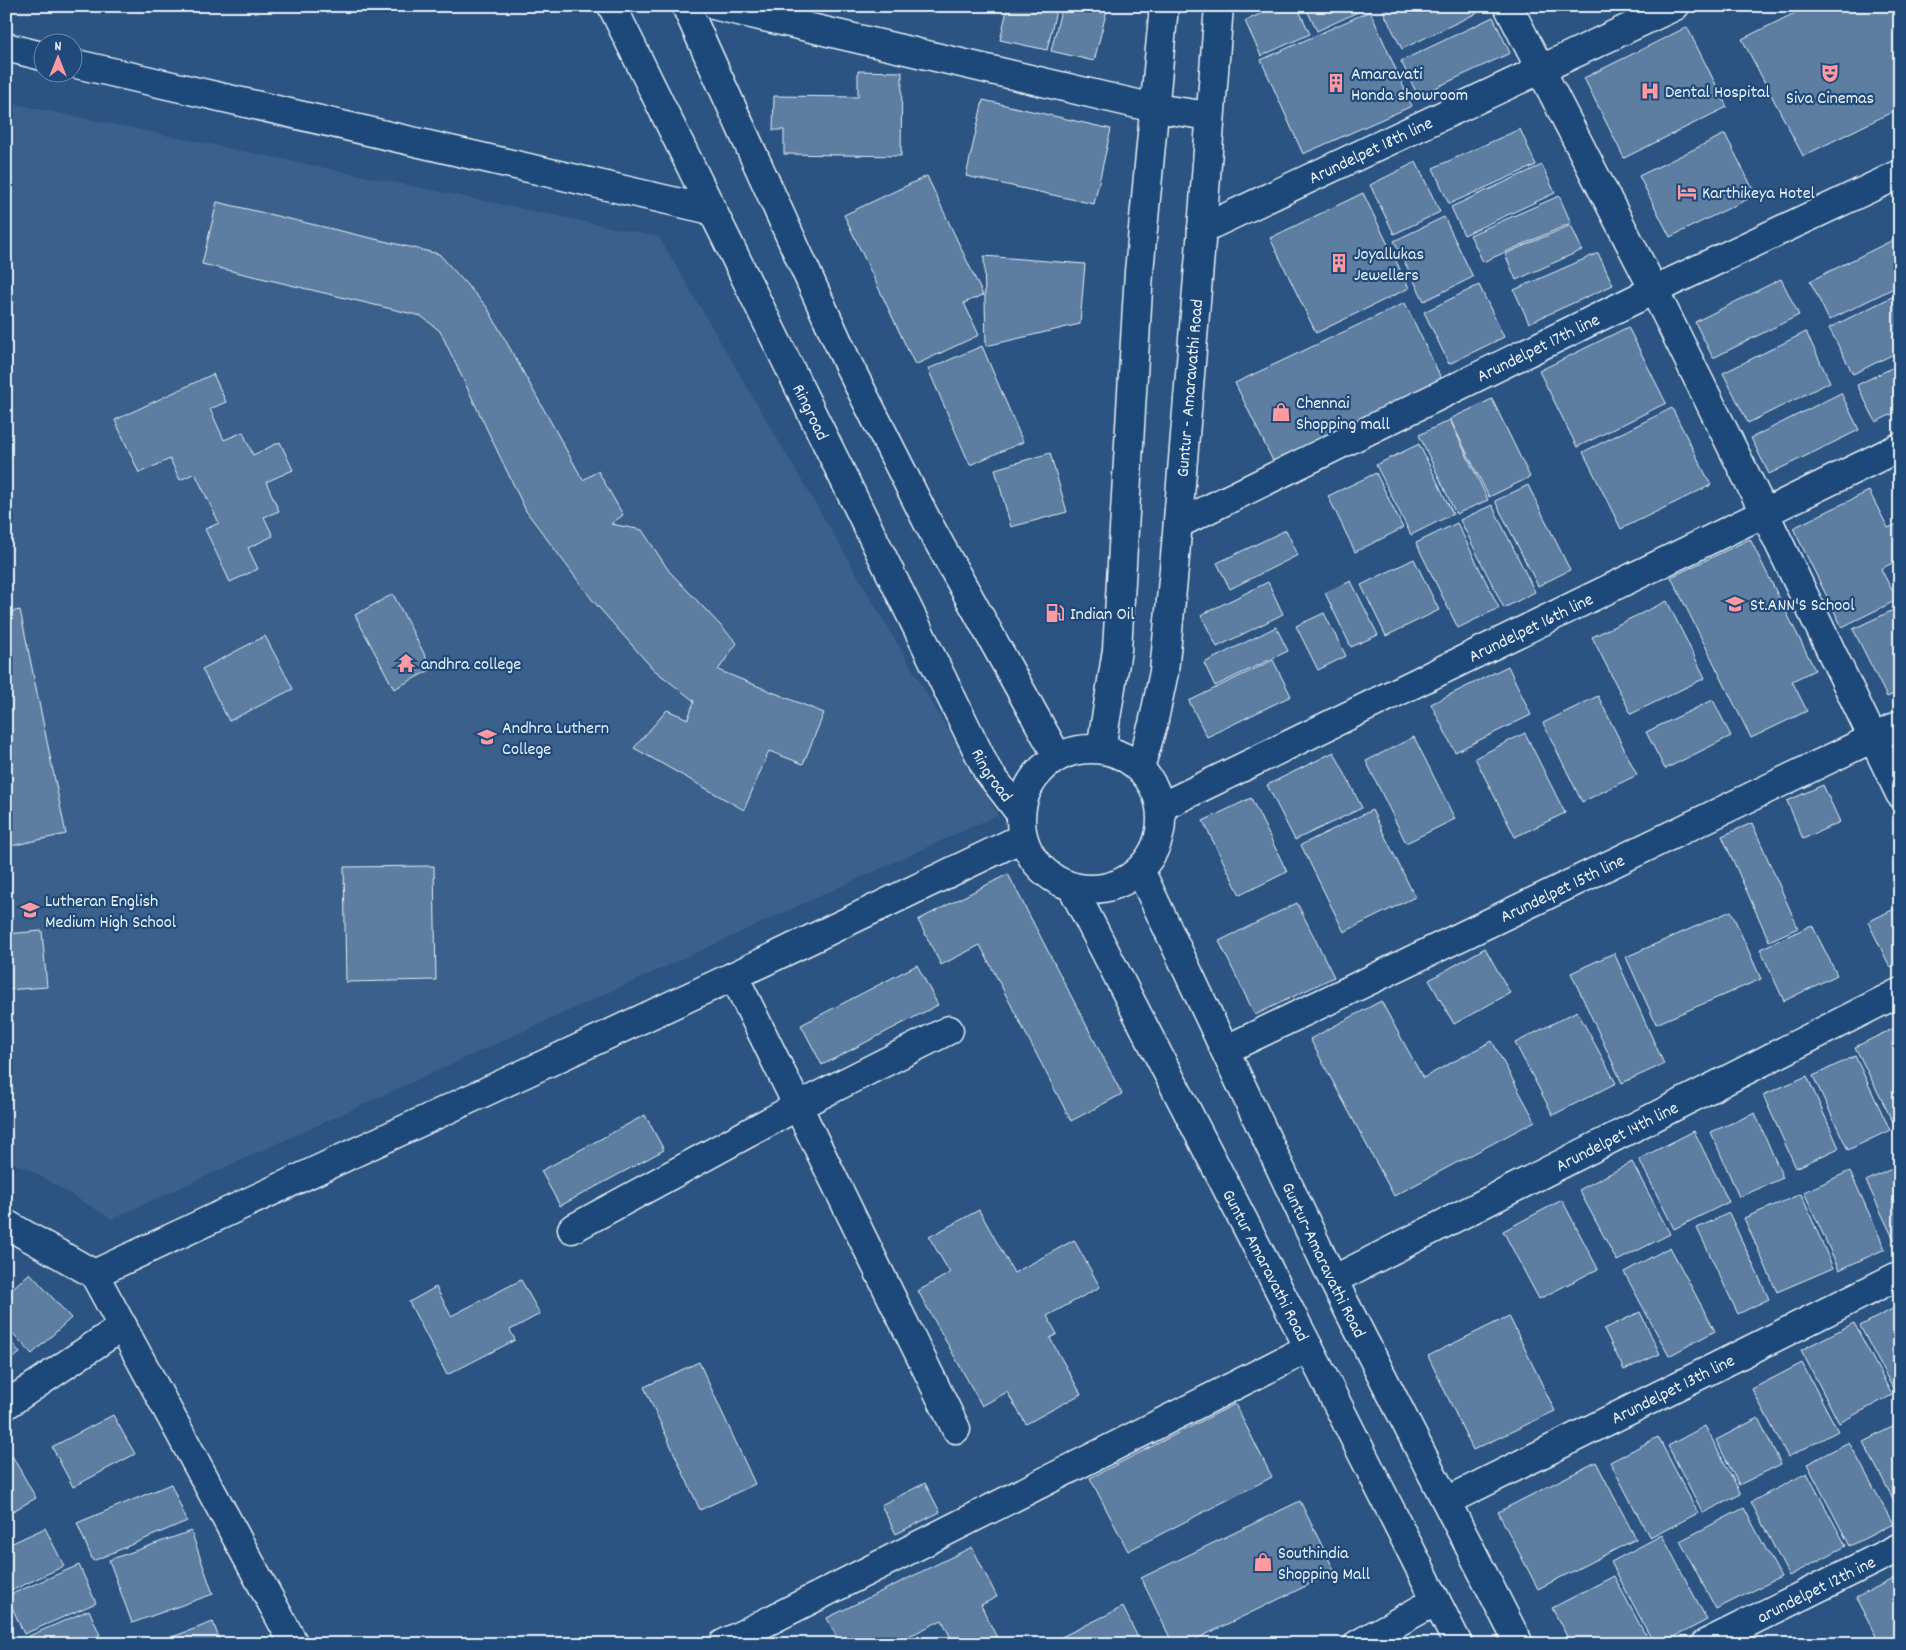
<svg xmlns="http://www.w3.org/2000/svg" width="1906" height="1650" font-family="Dekko,sans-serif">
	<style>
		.built { fill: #3a608b }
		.building { fill: #5d7da1; stroke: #e8f1f8 }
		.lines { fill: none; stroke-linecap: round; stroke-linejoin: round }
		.street-casing { stroke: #e8f1f8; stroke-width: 31 }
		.primary-casing { stroke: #e8f1f8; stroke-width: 31 }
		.street { stroke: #1f4a7a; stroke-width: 28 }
		.primary { stroke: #1f4a7a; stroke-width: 28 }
		.labels { text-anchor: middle; stroke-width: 4.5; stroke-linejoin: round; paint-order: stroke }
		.poi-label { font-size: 18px; fill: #e8f1f8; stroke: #1f4a7a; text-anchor: start }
		.street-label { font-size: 18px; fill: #e8f1f8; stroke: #1f4a7a }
	</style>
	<rect width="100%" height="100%" fill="#2b5482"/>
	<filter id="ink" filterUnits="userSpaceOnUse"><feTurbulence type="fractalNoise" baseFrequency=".02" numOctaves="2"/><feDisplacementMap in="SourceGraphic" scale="10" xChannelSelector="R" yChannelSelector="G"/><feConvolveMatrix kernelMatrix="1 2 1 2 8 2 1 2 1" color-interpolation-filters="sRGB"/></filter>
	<g filter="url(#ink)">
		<!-- built -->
		<path class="built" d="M6 102 659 237 998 815 112 1219 28 1169 6 1160Z"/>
		<!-- building -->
		<path class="building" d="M1008 6H1057L1047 50 1000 40Z
			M1062 6H1108L1094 61 1051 51Z
			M1277 6H1297L1310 34 1261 56 1245 21Z
			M1305 6H1371L1317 31Z
			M1394 6H1478L1481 11 1402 49 1383 11Z
			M1809 6H1900V108L1803 156 1742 39Z
			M1370 11 1412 106 1303 154 1261 60Z
			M1493 17 1510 53 1418 96 1401 61Z
			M1687 27 1727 107 1624 158 1584 78Z
			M858 71 902 72 901 156 784 154V130H773L774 96 858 97Z
			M983 100 1111 129 1094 204 966 176Z
			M1520 129 1536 165 1449 204 1433 168Z
			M1725 134 1756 195 1670 237 1639 176Z
			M1416 162 1440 212 1394 234 1370 185Z
			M1542 165 1555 193 1464 235 1451 207Z
			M927 176 983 295 964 303 979 335 915 365 844 215Z
			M1363 193 1409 288 1316 333 1270 238Z
			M1559 196 1571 223 1483 262 1470 235Z
			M217 202 439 254 487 307 583 480 598 471 623 515 611 524 642 530 669 571 737 643 718 670 824 713 803 764 769 751 744 810 634 748 667 710 688 719 694 701 653 669 594 602 526 511 440 331 421 316 202 264Z
			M1444 217 1473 277 1424 301 1394 241Z
			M1571 225 1582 250 1516 280 1505 254Z
			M1899 237 1900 285 1829 320 1810 281Z
			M1598 253 1613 285 1529 323 1514 290Z
			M984 256 1085 264 1080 324 986 346Z
			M1781 279 1799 315 1713 358 1695 322Z
			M1479 285 1504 337 1449 364 1424 312Z
			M1900 293V351L1853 374 1829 328Z
			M1405 303 1442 380 1273 461 1235 383Z
			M1628 327 1666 403 1577 447 1539 371Z
			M1806 332 1830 382 1748 423 1723 373Z
			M982 346 1023 442 970 465 928 369Z
			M1900 364V410L1876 422 1857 385Z
			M213 374 226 402 210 409 224 440 243 432 253 455 280 442 293 470 266 482 279 511 264 517 273 536 248 548 258 569 230 582 205 529 219 523 195 473 180 480 170 459 139 473 115 420Z
			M1841 393 1859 430 1769 474 1751 438Z
			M1492 399 1530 477 1489 497 1450 419Z
			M1672 408 1711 485 1621 529 1583 452Z
			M1450 420 1488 500 1456 514 1419 435Z
			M1419 444 1453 514 1411 535 1376 465Z
			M1050 453 1067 512 1011 527 995 469Z
			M1376 473 1403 528 1355 552 1328 496Z
			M1528 485 1570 570 1538 586 1495 501Z
			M1869 491 1888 528 1900 523V559L1881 569 1897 600 1842 627 1793 528Z
			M1492 505 1535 592 1504 608 1460 520Z
			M1457 523 1499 608 1458 628 1416 543Z
			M1286 530 1298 555 1230 589 1217 563Z
			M1750 539 1815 670 1792 681 1807 711 1751 738 1671 577Z
			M1414 559 1439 610 1386 636 1361 585Z
			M1351 581 1378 635 1351 647 1325 593Z
			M1268 582 1283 614 1217 647 1201 615Z
			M393 594 432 669 394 689 355 615Z
			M1667 601 1705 678 1631 714 1592 637Z
			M1900 607V691L1887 697 1853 629Z
			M20 610 66 834 6 847V613Z
			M1324 613 1346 656 1318 670 1296 626Z
			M1276 627 1288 651 1215 686 1204 663Z
			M265 636 293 689 229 721 202 669Z
			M1273 660 1291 696 1207 737 1189 701Z
			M1508 666 1531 715 1455 752 1431 704Z
			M1598 696 1637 775 1582 802 1543 723Z
			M1713 700 1731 736 1665 769 1646 732Z
			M1525 733 1565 813 1515 837 1475 758Z
			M1414 737 1455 819 1406 843 1366 761Z
			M1334 752 1362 808 1295 840 1267 785Z
			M1823 785 1840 822 1803 839 1787 801Z
			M1251 798 1287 872 1240 895 1203 821Z
			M1372 810 1415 897 1344 932 1301 845Z
			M1752 823 1798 928 1769 941 1722 836Z
			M434 866 436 980 346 982 344 867Z
			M1008 874 1122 1094 1071 1121 980 945 941 965 918 920Z
			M1297 903 1334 977 1255 1015 1219 941Z
			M1900 906V963L1890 967 1868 922Z
			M1731 911 1761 979 1656 1024 1626 957Z
			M1812 925 1837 975 1784 1001 1760 949Z
			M42 931 47 987 6 990V934Z
			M1485 948 1510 993 1454 1024 1429 980Z
			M1614 953 1664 1064 1622 1083 1571 973Z
			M917 965 938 1005 822 1065 801 1025Z
			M1381 1001 1423 1078 1492 1041 1535 1121 1394 1196 1310 1039Z
			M1577 1011 1616 1083 1553 1115 1515 1043Z
			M1900 1025V1134H1899L1855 1047Z
			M1855 1056 1890 1130 1848 1150 1813 1076Z
			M1807 1076 1839 1148 1796 1168 1763 1095Z
			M1755 1113 1783 1178 1739 1197 1711 1132Z
			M645 1115 664 1150 560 1206 541 1171Z
			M1694 1131 1729 1202 1674 1229 1639 1159Z
			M1632 1162 1670 1234 1617 1261 1579 1190Z
			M1900 1165V1237L1894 1240 1866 1181Z
			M1850 1171 1885 1249 1839 1270 1804 1192Z
			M1801 1194 1833 1268 1777 1292 1744 1218Z
			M1562 1200 1598 1269 1539 1299 1503 1231Z
			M979 1210 1014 1273 1074 1240 1100 1287 1047 1316 1057 1334 1050 1338 1081 1394 1026 1424 1007 1392 982 1406 918 1291 950 1273 929 1237Z
			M1729 1213 1769 1299 1738 1314 1697 1228Z
			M1670 1247 1715 1331 1669 1356 1624 1272Z
			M30 1273 71 1318 32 1354 6 1326V1294Z
			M521 1280 540 1314 510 1330 515 1340 447 1375 409 1302 436 1287 451 1316Z
			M1900 1305V1400H1899L1860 1326Z
			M1640 1312 1660 1354 1624 1370 1604 1329Z
			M1509 1316 1555 1411 1473 1450 1428 1356Z
			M1854 1323 1892 1395 1839 1423 1801 1350Z
			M6 1335 20 1353 6 1363Z
			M699 1362 755 1484 700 1510 644 1387Z
			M1802 1363 1838 1431 1788 1457 1752 1389Z
			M1235 1404 1272 1477 1128 1551 1090 1478Z
			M113 1415 135 1454 73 1487 52 1447Z
			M1758 1418 1781 1464 1739 1485 1716 1440Z
			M1900 1423V1512L1863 1442Z
			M1705 1426 1741 1494 1703 1513 1668 1446Z
			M1658 1437 1698 1513 1650 1538 1610 1462Z
			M1849 1442 1893 1524 1850 1546 1807 1464Z
			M6 1445 36 1498 6 1515Z
			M1596 1462 1636 1539 1538 1589 1498 1512Z
			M1807 1473 1846 1546 1789 1576 1751 1502Z
			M925 1483 940 1512 896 1534 881 1505Z
			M171 1484 187 1521 93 1561 77 1523Z
			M1300 1501 1335 1572 1186 1644H1173L1141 1578Z
			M1744 1508 1781 1577 1716 1609 1680 1541Z
			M45 1528 64 1566 13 1590 6 1576V1546Z
			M191 1531 213 1594 132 1623 109 1560Z
			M1662 1535 1707 1620 1661 1644H1654L1611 1562Z
			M972 1547 997 1597 981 1605 1000 1644H954L942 1620 893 1644H840L827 1618Z
			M79 1565 96 1603 24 1634 7 1596Z
			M1900 1575V1644H1880L1856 1598Z
			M1614 1576 1650 1644H1571L1552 1608Z
			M1123 1607 1141 1644H1047Z
			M89 1610 100 1635 81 1644H32L29 1636Z
			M213 1622 221 1644H153Z"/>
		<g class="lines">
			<!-- street casing -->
			<g class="street-casing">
				<g id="street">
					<path d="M717 6 1154 108 1210 116"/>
					<path d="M1508 6 1654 290 1764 512 1900 794"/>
					<path d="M6 47 42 56"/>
					<path d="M72 63 711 210"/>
					<path id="s1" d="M1202 229 1675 6"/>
					<path id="s2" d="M1178 524 1654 290 1900 174"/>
					<path id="s3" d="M1161 807 1900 447"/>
					<path d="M734 976 956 1429"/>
					<path id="s4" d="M1225 1050 1900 725"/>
					<path d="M6 1224 94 1274 294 1644"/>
					<path d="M572 1229 796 1107 949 1030"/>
					<path d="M94 1274 734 976 1022 838"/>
					<path id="s5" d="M1333 1280 1900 992"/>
					<path d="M6 1405 123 1326"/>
					<path id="s6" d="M1447 1501 1900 1275"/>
					<path d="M723 1644 1309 1348"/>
					<path d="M1358 1644 1436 1601"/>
					<path id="s7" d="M1705 1644 1900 1547"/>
				</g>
			</g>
			<!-- primary casing -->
			<g class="primary-casing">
				<g id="primary">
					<path id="s8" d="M612 6 987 770 1020 813"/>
					<path d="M686 6 847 362 928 523 1057 756"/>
					<circle cx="1091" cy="819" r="70"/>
					<path d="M1101 749 1117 650 1139 272 1164 6"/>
					<path id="s9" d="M1140 768 1153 724 1164 672 1174 569 1202 229 1219 6"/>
					<path id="s10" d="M1140 870 1333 1280 1519 1644"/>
					<path id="s11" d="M1072 887 1309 1348 1458 1644"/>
				</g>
			</g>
			<!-- street -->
			<use href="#street" class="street"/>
			<!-- primary -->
			<use href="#primary" class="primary"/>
		</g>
	</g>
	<!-- icons -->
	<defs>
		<g id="theatre-bare" transform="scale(1.5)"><path d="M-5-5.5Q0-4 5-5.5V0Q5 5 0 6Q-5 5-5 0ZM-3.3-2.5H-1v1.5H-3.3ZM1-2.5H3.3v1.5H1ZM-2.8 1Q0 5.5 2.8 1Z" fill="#ff9aa2" stroke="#1f4a7a" stroke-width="2.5" paint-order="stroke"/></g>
		<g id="building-bare" transform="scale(1.5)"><path d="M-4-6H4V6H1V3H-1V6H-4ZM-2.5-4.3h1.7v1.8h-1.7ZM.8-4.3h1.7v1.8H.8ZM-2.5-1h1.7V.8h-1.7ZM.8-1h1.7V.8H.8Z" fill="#ff9aa2" stroke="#1f4a7a" stroke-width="2.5" paint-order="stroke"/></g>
		<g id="hospital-bare" transform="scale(1.5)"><path d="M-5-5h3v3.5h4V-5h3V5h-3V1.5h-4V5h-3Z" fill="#ff9aa2" stroke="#1f4a7a" stroke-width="2.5" paint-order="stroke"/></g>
		<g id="hotel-bare" transform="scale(1.5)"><path d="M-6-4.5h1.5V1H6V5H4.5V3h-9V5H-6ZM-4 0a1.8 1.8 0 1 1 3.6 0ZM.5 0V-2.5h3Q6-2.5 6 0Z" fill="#ff9aa2" stroke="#1f4a7a" stroke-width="2.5" paint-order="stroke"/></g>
		<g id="shop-bare" transform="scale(1.5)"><path d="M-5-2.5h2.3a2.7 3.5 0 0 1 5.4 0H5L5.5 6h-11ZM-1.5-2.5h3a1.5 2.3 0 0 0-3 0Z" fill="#ff9aa2" stroke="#1f4a7a" stroke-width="2.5" paint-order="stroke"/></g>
		<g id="school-bare" transform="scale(1.5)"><path d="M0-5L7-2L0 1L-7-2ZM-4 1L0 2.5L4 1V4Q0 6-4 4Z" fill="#ff9aa2" stroke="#1f4a7a" stroke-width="2.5" paint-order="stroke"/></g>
		<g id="fuel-bare" transform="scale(1.5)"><path d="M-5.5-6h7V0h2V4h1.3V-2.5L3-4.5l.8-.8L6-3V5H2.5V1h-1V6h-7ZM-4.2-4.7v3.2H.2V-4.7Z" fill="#ff9aa2" stroke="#1f4a7a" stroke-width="2.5" paint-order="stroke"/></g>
		<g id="temple-bare" transform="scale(1.5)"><path d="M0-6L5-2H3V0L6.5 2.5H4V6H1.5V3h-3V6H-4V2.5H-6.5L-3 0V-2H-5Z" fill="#ff9aa2" stroke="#1f4a7a" stroke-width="2.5" paint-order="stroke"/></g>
		<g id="university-bare" transform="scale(1.5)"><path d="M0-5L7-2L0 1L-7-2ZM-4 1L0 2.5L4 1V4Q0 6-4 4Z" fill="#ff9aa2" stroke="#1f4a7a" stroke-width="2.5" paint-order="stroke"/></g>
	</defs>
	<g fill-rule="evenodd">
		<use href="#theatre-bare" x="1830" y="73"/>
		<use href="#building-bare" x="1336" y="83"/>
		<use href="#hospital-bare" x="1650" y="91"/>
		<use href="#hotel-bare" x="1687" y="192"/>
		<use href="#building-bare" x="1339" y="263"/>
		<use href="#shop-bare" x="1281" y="412"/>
		<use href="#school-bare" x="1735" y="604"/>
		<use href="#fuel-bare" x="1055" y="613"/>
		<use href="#temple-bare" x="406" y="663"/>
		<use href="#university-bare" x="487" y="737"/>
		<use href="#school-bare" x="30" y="910"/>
		<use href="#shop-bare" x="1263" y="1562"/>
	</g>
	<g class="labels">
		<!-- poi labels -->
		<g class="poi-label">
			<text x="1351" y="79">Amaravati<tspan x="1351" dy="21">Honda showroom</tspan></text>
			<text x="1665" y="97">Dental Hospital</text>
			<text x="1830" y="103" text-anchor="middle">Siva Cinemas</text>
			<text x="1702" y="198">Karthikeya Hotel</text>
			<text x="1354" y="259">Joyallukas<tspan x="1354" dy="21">Jewellers</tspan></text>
			<text x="1296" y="408">Chennai<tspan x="1296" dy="21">Shopping mall</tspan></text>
			<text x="1750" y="610">St.ANN'S School</text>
			<text x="1070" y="619">Indian Oil</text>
			<text x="421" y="669">andhra college</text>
			<text x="502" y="733">Andhra Luthern<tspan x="502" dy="21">College</tspan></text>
			<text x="45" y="906">Lutheran English<tspan x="45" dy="21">Medium High School</tspan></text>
			<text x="1278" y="1558">Southindia<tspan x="1278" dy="21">Shopping Mall</tspan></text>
		</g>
		<!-- street labels -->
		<g class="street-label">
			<text dy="6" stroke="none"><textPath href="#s1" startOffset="186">Arundelpet 18th line</textPath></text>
			<text dy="6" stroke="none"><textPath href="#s2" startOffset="401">Arundelpet 17th line</textPath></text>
			<text dy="6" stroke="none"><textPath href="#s9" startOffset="384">Guntur - Amaravathi Road</textPath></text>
			<text dy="6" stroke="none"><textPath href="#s8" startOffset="452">Ringroad</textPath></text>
			<text dy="6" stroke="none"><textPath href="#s3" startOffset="411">Arundelpet 16th line</textPath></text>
			<text dy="6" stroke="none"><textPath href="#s8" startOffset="858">Ringroad</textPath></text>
			<text dy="6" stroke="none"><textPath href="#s4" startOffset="374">Arundelpet 15th line</textPath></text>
			<text dy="6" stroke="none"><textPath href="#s5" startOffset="318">Arundelpet 14th line</textPath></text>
			<text dy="6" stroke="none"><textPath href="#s10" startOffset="431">Guntur-Amaravathi Road</textPath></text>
			<text dy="6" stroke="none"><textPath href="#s11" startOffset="425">Guntur Amaravathi Road</textPath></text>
			<text dy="6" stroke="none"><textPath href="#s6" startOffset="252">Arundelpet 13th line</textPath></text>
			<text dy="6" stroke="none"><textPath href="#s7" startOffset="124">arundelpet 12th ine</textPath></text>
		</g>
	</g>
	<!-- margin -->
	<rect width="1906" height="1650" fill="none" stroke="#1f4a7a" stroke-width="25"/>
	<rect x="12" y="12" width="1881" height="1625" fill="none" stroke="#e8f1f8" stroke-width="2" filter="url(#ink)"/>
	<!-- north arrow -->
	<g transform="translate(58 58)"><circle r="24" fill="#1f4a7a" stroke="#6f8dac"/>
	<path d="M0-4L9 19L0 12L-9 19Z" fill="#ff9aa2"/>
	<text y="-8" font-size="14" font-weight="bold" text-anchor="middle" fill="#e8f1f8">N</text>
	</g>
</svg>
